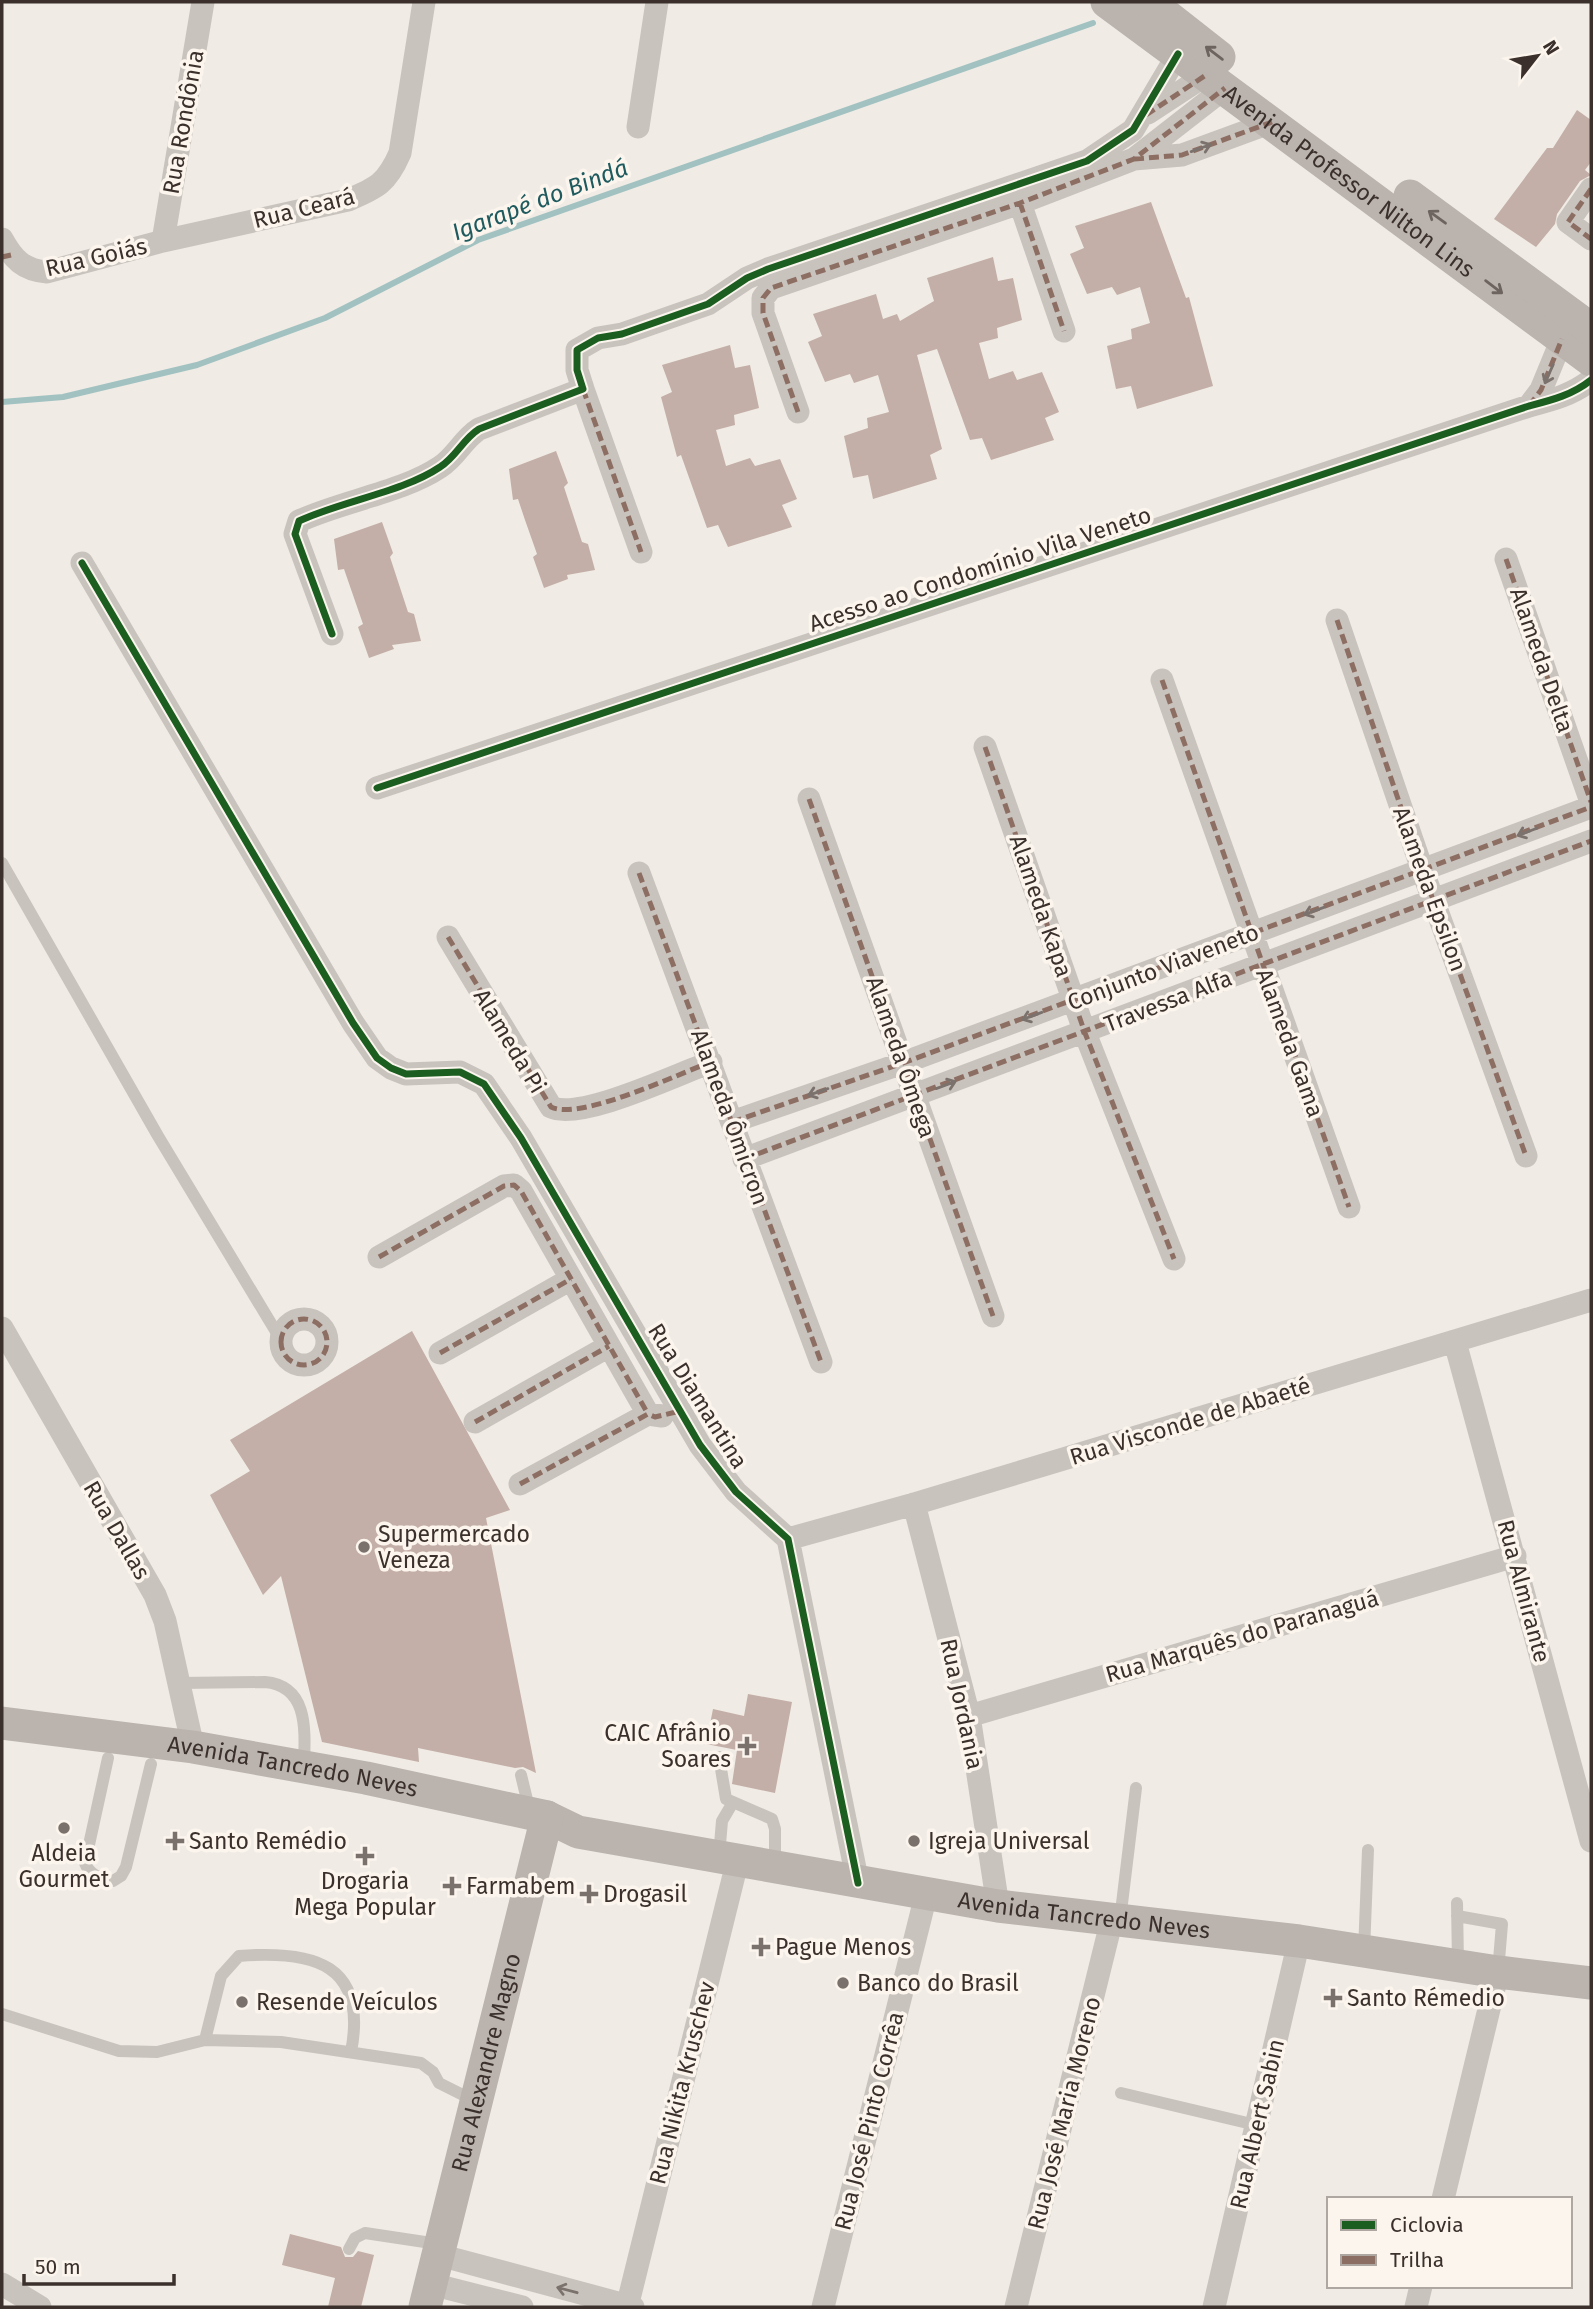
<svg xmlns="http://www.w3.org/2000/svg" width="1593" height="2309" font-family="'Fira Sans',sans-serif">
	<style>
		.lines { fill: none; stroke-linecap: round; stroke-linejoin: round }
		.stream { stroke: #a1c2c1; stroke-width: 6 }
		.building { fill: #c3afa7 }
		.lane { stroke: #c9c3be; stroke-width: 12 }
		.street { stroke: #c9c3be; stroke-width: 23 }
		.secondary { stroke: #bab3ae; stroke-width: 33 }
		.quiet { stroke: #8d6e63; stroke-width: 5; stroke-dasharray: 10 5; stroke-linecap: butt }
		.cycleway-casing { stroke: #fbf5ee; stroke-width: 11 }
		.cycleway { stroke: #1b5e20; stroke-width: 7 }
		.oneway { stroke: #6e645f }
		.oneway2 { stroke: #7b726d }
		.poi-dot { fill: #7a716c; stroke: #fbf5ee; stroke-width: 2.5 }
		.labels { text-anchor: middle; stroke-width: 7; stroke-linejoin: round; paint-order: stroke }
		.street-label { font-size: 23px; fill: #3b302b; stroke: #fbf5ee }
		.poi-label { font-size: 23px; fill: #3b302b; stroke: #fbf5ee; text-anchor: start }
		.water-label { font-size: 24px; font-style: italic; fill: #1f5a5e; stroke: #fbf5ee }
	</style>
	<rect width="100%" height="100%" fill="#f0ebe5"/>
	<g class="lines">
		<!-- stream -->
		<path class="stream" d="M2 402 63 397 197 365 325 318 478 240 1093 23"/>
	</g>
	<!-- building -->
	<path class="building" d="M1577 110 1591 120V162L1585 170 1591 175 1580 181 1557 214 1555 224 1536 247 1494 219 1547 148H1553Z
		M1151 202 1186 298 1189 297 1213 386 1137 409 1131 386 1116 389 1107 346 1132 339 1131 329 1150 323 1140 287 1117 295 1112 287 1087 294 1070 254 1084 248 1075 226Z
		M993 257 998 281 1013 278 1022 320 997 328 998 338 979 343 989 379 1013 371 1017 380 1042 372 1059 412 1045 418 1054 440 991 460 982 438 970 440 937 349 917 355 942 449 930 455 937 479 873 499 868 475 853 478 844 436 868 428 867 418 889 412 878 375 854 383 850 374 825 382 808 342 822 336 813 314 876 294 883 319 897 314 900 321 934 301 927 278Z
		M730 345 735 368 750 365 759 408 734 415 735 425 716 430 726 466 750 458 755 466 780 459 797 499 782 505 792 527 728 547 718 525 707 528 681 455 677 457 661 397 672 392 662 365Z
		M556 451 568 483 564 487 582 542 588 544 595 570 567 575 568 579 544 588 533 557 537 554 525 520 518 499 513 500 509 469Z
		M382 522 393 553 390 557 408 612 414 614 421 641 392 645 394 649 369 658 358 627 363 624 344 569 338 570 334 539Z
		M412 1331 510 1510 486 1518 536 1773 523 1767 515 1768 418 1748 419 1762 322 1742 281 1576 263 1595 210 1495 250 1471 230 1440Z
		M748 1694 792 1702 775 1793 732 1784 737 1750 706 1744 713 1709 744 1716Z
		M290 2234 341 2247 345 2257H353L358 2251 374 2255 361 2307H328L335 2278 282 2265Z"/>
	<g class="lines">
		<!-- lane -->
		<path class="lane" d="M2 863 158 1136 281 1340
			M179 1683 265 1682C309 1686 305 1731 304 1765
			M719 1757 726 1799 772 1819 775 1829V1866
			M108 1758 85 1863C90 1876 100 1878 113 1881L121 1876 126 1867 151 1764
			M521 1775 530 1812
			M719 1856 722 1821 732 1804
			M1457 1903 1458 1964
			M1457 1916 1502 1924 1498 1972
			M1120 1920 1136 1788
			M1364 1951 1368 1850
			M2 2014 119 2051 157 2052 205 2040 281 2042 421 2063 433 2072 439 2083 475 2101
			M205 2040 221 1976 239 1956C314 1950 368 1964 351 2052
			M1121 2093 1256 2125
			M349 2249 355 2238 365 2233 438 2244"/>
		<!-- street -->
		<path class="street" d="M1148 113 1206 75
			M638 127 657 2
			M1134 159 1182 155 1272 122
			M1591 189 1568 222 1591 239
			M1020 203 1064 331
			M2 239C13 259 23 270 47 272L163 241 348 200C377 188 387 183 400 153L424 2
			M163 241 203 2
			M583 389 641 552
			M1529 406 1541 390 1562 339
			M798 412 763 313V298L771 288 1020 203 1134 159 1225 88
			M1506 559 1591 802
			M82 563 353 1023 377 1058 391 1068 406 1074 460 1072 484 1084 521 1138 700 1445 736 1492 788 1539 858 1883
			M1337 620 1423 872 1526 1156
			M332 634 295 534 299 521C342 501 403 492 440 467 456 457 463 439 479 429L583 389 577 370V350L598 338 622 334 708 304 747 278 768 269 1087 161 1133 130 1178 54
			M1162 680 1349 1207
			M985 747 1085 1033 1174 1259
			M377 788 1529 406C1552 400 1572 395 1591 380
			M809 799 993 1316
			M639 873 821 1362
			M448 937 551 1107C580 1121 678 1074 711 1062
			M732 1122 903 1063 1591 807
			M744 1159 1591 841
			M379 1257 504 1186 514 1185 521 1191 648 1414
			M281 1342a23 23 0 1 1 46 0a23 23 0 1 1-46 0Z
			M2 1328 155 1595 165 1621 193 1747
			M1455 1342 1591 1841
			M440 1353 571 1279
			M475 1422 609 1346
			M520 1484 648 1414 662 1416
			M914 1504 969 1716 998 1906
			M788 1539 914 1504 1591 1300
			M969 1716 1515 1556
			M1443 2199 1498 1972
			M439 2255 633 2307
			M2 2284 40 2307
			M431 2284 522 2307
			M627 2307 738 1859
			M823 2307 926 1895
			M1016 2307 1112 1919
			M1214 2307 1299 1941
			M1416 2307 1421 2286"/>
		<!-- secondary -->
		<g class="secondary">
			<path id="s1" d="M1107 2 1591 360"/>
			<path d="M1149 2 1219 57"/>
			<path d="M1410 196 1591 329"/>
			<path id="s2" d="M2 1723 193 1747 366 1778 547 1817 578 1832 998 1906 1299 1941 1498 1972 1591 1983"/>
			<path id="s3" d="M425 2307 547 1817"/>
		</g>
		<!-- quiet -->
		<path class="quiet" d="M1146 115 1206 75
			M1134 159 1182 155 1272 122
			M1591 189 1568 222 1591 239
			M1020 203 1064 331
			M2 257 11 255
			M583 389 641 552
			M1529 406 1541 390 1562 339
			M798 412 763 313V298L771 288 1020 203 1134 159 1225 88
			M1506 559 1591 802
			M1337 620 1423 872 1526 1156
			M1162 680 1349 1207
			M985 747 1085 1033 1174 1259
			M809 799 993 1316
			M639 873 821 1362
			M448 937 551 1107C580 1121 678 1074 711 1062
			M732 1122 903 1063 1591 807
			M744 1159 1591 841
			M379 1257 504 1186 514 1185 521 1191 648 1414
			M281 1342a23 23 0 1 1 46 0a23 23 0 1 1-46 0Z
			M440 1353 571 1279
			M475 1422 609 1346
			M520 1484 648 1414 655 1417 680 1411"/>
		<!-- cycleway casing -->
		<g class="cycleway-casing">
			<path id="cycleway" d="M82 563 353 1023 377 1058 391 1068 406 1074 460 1072 484 1084 521 1138 700 1445 736 1492 788 1539 858 1883
				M332 634 295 534 299 521C342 501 403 492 440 467 456 457 463 439 479 429L583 389 577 370V350L598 338 622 334 708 304 747 278 768 269 1087 161 1133 130 1178 54
				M377 788 1529 406C1552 400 1572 395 1591 380"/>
		</g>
		<!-- cycleway -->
		<use href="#cycleway" class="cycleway"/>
	</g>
	<!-- one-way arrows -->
	<defs><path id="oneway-shaft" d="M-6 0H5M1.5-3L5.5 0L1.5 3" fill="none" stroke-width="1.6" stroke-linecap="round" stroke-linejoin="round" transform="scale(1.75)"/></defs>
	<g class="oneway">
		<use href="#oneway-shaft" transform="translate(1214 53) rotate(-143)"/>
		<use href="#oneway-shaft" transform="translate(1437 217) rotate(-144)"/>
		<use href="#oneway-shaft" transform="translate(1494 287) rotate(37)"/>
	</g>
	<g class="oneway2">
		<use href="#oneway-shaft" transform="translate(1201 148) rotate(-20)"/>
		<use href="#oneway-shaft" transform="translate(1549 374) rotate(114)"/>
		<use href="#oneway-shaft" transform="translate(1527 832) rotate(159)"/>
		<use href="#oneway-shaft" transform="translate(1314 911) rotate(160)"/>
		<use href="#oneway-shaft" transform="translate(1032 1016) rotate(160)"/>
		<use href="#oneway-shaft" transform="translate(946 1085) rotate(-20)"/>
		<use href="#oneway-shaft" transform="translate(818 1092) rotate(161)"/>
		<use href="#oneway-shaft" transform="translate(567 2290) rotate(-165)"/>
	</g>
	<!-- markers -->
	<g class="poi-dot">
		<circle cx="364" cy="1547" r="7"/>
		<path d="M743.5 1735.5h7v7h7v7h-7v7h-7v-7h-7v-7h7z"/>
		<circle cx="64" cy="1828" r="7"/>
		<path d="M171.5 1830.5h7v7h7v7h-7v7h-7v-7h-7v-7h7z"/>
		<circle cx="914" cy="1841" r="7"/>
		<path d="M361.5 1845.5h7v7h7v7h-7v7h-7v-7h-7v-7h7z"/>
		<path d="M448.5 1875.5h7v7h7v7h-7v7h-7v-7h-7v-7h7z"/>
		<path d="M585.5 1883.5h7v7h7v7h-7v7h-7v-7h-7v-7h7z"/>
		<path d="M757.5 1936.5h7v7h7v7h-7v7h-7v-7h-7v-7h7z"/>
		<circle cx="843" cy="1983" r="7"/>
		<path d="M1329.5 1987.5h7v7h7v7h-7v7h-7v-7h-7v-7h7z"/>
		<circle cx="242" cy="2002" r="7"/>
	</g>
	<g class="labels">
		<!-- street labels -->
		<g class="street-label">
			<text transform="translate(183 122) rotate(-80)" y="8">Rua Rondônia</text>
			<text dy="8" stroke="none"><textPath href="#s1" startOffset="301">Avenida Professor Nilton Lins</textPath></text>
			<text transform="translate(304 208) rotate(-14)" y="8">Rua Ceará</text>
			<text transform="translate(96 257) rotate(-13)" y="8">Rua Goiás</text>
			<text transform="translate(980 569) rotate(-18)" y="8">Acesso ao Condomínio Vila Veneto</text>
			<text transform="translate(1542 660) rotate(71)" y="8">Alameda Delta</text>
			<text transform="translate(1430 889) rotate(70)" y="8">Alameda Epsilon</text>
			<text transform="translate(1041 906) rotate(71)" y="8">Alameda Kapa</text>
			<text transform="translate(1163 967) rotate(-21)" y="8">Conjunto Viaveneto</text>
			<text transform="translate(1168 1001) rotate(-21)" y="8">Travessa Alfa</text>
			<text transform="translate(510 1041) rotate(59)" y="8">Alameda Pi</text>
			<text transform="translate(1290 1043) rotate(70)" y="8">Alameda Gama</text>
			<text transform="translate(901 1057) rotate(71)" y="8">Alameda Ômega</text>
			<text transform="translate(730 1117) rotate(70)" y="8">Alameda Ômicron</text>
			<text transform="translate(698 1396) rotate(58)" y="8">Rua Diamantina</text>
			<text transform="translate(1190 1421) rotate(-17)" y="8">Rua Visconde de Abaeté</text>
			<text transform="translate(117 1530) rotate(60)" y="8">Rua Dallas</text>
			<text transform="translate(1524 1591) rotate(75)" y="8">Rua Almirante</text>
			<text transform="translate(1242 1636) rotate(-16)" y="8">Rua Marquês do Paranaguá</text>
			<text transform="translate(962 1704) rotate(78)" y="8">Rua Jordania</text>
			<text dy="8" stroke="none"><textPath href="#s2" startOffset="294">Avenida Tancredo Neves</textPath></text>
			<text dy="8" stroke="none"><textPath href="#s2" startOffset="1101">Avenida Tancredo Neves</textPath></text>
			<text dy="8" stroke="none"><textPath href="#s3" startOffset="252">Rua Alexandre Magno</textPath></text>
			<text transform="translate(682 2083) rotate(-76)" y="8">Rua Nikita Kruschev</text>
			<text transform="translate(1064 2113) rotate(-76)" y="8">Rua José Maria Moreno</text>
			<text transform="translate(869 2121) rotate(-76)" y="8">Rua José Pinto Corrêa</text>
			<text transform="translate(1257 2124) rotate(-77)" y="8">Rua Albert Sabin</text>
		</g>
		<!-- poi labels -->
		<g class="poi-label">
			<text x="378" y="1542">Supermercado<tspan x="378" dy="26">Veneza</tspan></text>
			<text x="731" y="1741" text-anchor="end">CAIC Afrânio<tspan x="731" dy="26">Soares</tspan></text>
			<text x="189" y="1849">Santo Remédio</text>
			<text x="928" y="1849">Igreja Universal</text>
			<text x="64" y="1861" text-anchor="middle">Aldeia<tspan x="64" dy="26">Gourmet</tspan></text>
			<text x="365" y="1889" text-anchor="middle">Drogaria<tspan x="365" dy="26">Mega Popular</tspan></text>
			<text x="466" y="1894">Farmabem</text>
			<text x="603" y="1902">Drogasil</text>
			<text x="775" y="1955">Pague Menos</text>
			<text x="857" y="1991">Banco do Brasil</text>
			<text x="1347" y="2006">Santo Rémedio</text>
			<text x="256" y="2010">Resende Veículos</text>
		</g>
		<!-- water labels -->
		<g class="water-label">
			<text transform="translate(540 200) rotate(-21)" y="8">Igarapé do Bindá</text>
		</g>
	</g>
	<!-- border -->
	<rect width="1593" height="2309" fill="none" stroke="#3b302b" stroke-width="7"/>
	<!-- legend -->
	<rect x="1327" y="2197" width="245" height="91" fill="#fbf5ee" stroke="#aea6a0" stroke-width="2"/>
	<rect x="1341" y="2220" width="35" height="10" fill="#1b5e20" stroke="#aea6a0" stroke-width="2"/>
	<text x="1390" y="2232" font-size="21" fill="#3b302b">Ciclovia</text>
	<rect x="1341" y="2255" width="35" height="10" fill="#8d6e63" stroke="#aea6a0" stroke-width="2"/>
	<text x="1390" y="2267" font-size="21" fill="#3b302b">Trilha</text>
	<!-- north arrow -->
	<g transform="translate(1537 56) rotate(59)" stroke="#fbf5ee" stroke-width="5" paint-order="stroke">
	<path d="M0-5L12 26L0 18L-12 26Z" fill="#3b302b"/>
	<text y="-10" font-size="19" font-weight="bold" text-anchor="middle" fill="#3b302b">N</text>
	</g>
	<!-- scale -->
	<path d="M24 2274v10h150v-10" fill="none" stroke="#3b302b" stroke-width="3.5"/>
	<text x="35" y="2274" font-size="21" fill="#3b302b" stroke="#fbf5ee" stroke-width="5" paint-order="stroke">50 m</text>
</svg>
